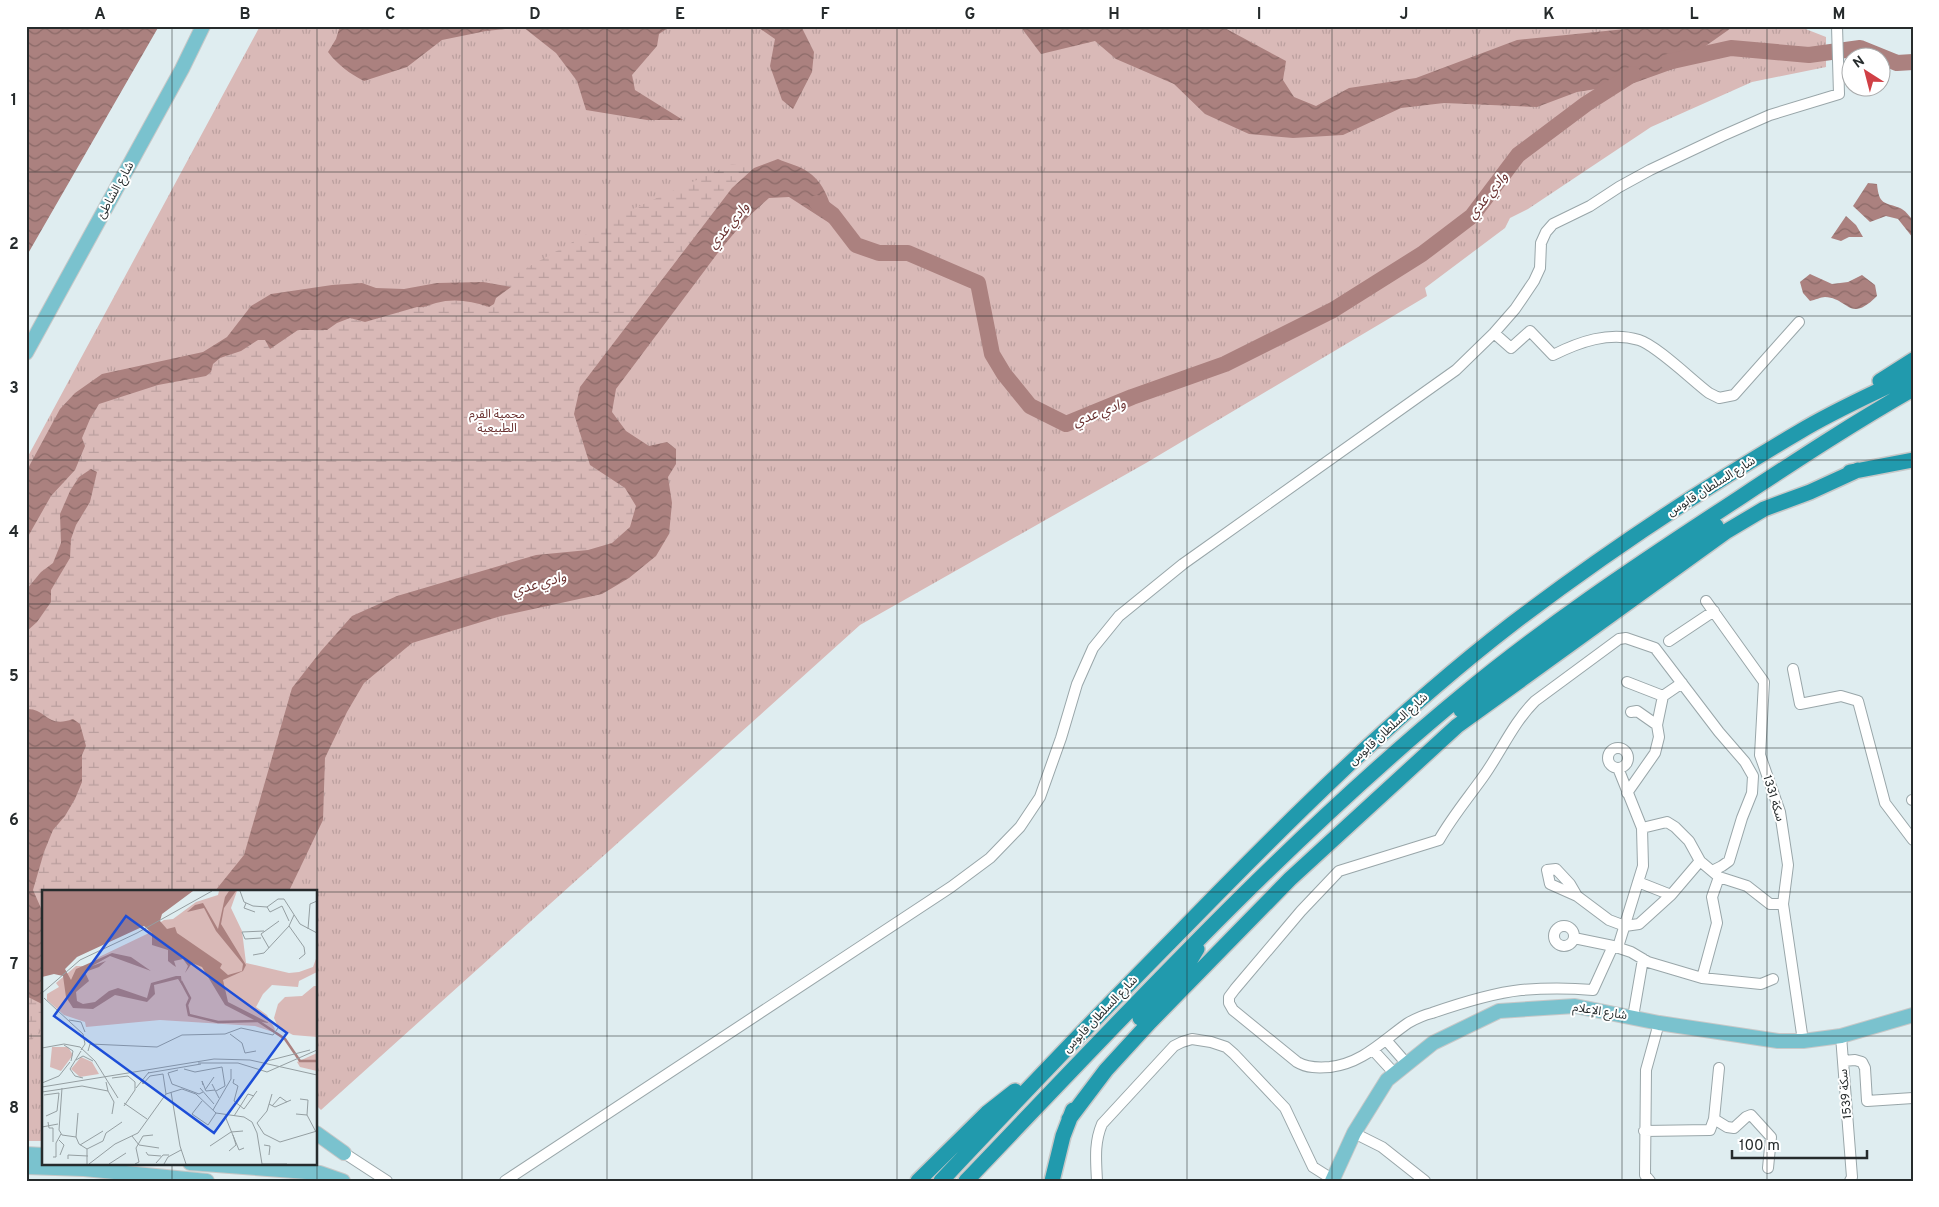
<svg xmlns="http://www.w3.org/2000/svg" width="1939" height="1207" font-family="Overpass,'Noto Sans Arabic',sans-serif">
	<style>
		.grass { fill: url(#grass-tufts) }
		.wetland { fill: url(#wetland-marsh) }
		.water { fill: url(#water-waves) }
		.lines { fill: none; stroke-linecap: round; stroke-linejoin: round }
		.river { stroke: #ab817f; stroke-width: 16 }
		.minor-casing { stroke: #99a6a9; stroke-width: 12 }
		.major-casing { stroke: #c7c8c8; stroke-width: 16 }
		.highway-casing { stroke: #c7c8c8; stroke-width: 18 }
		.minor { stroke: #fff; stroke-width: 10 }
		.major { stroke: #7ac2ce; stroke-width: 14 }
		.highway { stroke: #219aad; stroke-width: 15 }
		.grid { fill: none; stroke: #262b2c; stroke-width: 1; stroke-opacity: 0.55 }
		.labels { text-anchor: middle; stroke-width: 4; stroke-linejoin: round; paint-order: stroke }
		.street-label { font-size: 12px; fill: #262b2c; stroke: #fff }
		.park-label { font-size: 12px; fill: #6a3130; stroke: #fff }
		.water-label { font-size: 14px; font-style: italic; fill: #6b3231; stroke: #fff }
		.inset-river { fill: none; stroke: #ab817f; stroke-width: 2.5 }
		.inset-road { fill: none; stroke: #959fa2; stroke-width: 1 }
		.view { fill: #1d4ed8; fill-opacity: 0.15; stroke: #1d4ed8; stroke-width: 2.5 }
		.inset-edge { fill: none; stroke: #262b2c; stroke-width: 2.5 }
		.neatline { fill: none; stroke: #262b2c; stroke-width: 2 }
		.grid-label { font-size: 16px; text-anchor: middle; font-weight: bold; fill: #262b2c }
	</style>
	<defs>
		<pattern id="grass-tufts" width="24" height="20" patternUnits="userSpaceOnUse" patternTransform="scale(1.25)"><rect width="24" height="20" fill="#d9b9b7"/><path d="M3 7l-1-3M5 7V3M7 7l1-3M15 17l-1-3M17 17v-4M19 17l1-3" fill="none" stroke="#ba9f9e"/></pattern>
		<pattern id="wetland-marsh" width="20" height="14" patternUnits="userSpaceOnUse" patternTransform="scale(1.25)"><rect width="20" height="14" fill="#d9b9b7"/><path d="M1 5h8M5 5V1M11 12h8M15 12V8" fill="none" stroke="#ba9f9e"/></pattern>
		<pattern id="water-waves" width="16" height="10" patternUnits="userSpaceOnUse" patternTransform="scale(1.25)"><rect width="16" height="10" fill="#ab817f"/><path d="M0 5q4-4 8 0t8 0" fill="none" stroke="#8b6a68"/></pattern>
	</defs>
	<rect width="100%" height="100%" fill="#dfedf0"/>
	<!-- grass -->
	<path class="grass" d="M260 26H1798L1826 37V67L1752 82 1651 127 1528 209 1510 218 1505 228 1425 288 1427 296 1146 463 860 625 321 1110 316 1105V891H44V1141H26V460Z"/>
	<!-- wetland -->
	<path class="wetland" d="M732 164 754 168 732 188 580 387 574 414 590 465 625 488 636 506 630 527 612 543 588 550 536 555 292 688 244 855 215 891H44V915L33 890 44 852 53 830 65 816 81 782 82 753 86 746 62 723 51 721 41 713 26 709V632L37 622 51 602V590L70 558 71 539 76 525 90 502 97 472 60 514C60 523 62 533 61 542 58 562 39 575 26 590V540L51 496 75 470 85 446 82 438 90 419 99 404 158 385 206 376 213 364 220 358 241 351 258 340 265 339 270 348 298 330H327L337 323 350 318 365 322 417 307 422 308 455 300 489 307 496 298 510 287 483 282 516 274 624 213Z
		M26 996 44 1005V1024L26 1048Z"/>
	<!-- water -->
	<path class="water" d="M26 26H159L26 257Z
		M340 26H671L659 34 657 46 632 75 635 90 683 120H647L586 110 577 81 556 53 523 27 486 31 442 40 407 67 364 81C350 74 338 65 328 52L336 39Z
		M756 26H801L814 52 812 72 793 109 782 100 770 66 775 39Z
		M1020 26H1221L1286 61 1283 80 1294 97 1316 106 1349 88 1416 78 1517 40 1655 26H1734L1673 69 1634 83 1577 92 1537 107 1444 103 1401 108 1343 135 1293 138 1249 134 1205 114 1174 84 1116 59 1095 41 1041 54Z
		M778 159C787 163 797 165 805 170 826 182 831 206 837 228L789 197 769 198 747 218 720 250 616 389 612 412 626 431 649 446 667 442 676 449V464L668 477 672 503 669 534 656 556 629 578 602 594 501 616 412 643 364 683 347 712 325 758 323 820 289 891H215L244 855 292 688 321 651 352 616 397 596 536 555 588 550 612 543 630 527 636 506 625 488 590 465 574 414 580 387 732 188 754 168Z
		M1868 183 1877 184C1879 205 1884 202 1900 208 1905 210 1909 216 1913 220V238L1898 219 1886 216 1870 222 1853 206Z
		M1846 216 1856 225 1863 237H1849L1841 241 1831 238Z
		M1810 274 1832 284 1848 282 1862 275 1875 285 1877 296C1849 324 1849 298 1825 297 1821 297 1815 300 1810 301L1803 293 1800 282Z
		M483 282 511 287 496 298 494 304 489 307C471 301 454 298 436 303 428 305 426 308 417 307L365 322 350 318 337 323 327 330H298L270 349 265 340H258L241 351 220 358 213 364 211 372 206 376 158 385 99 404 90 419 82 438 85 446 75 470 51 496 26 540V472L60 409 75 393 102 374 203 352 227 337 251 306 271 294 332 285 362 283 376 288 404 289 437 283Z
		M91 469 97 472 90 502 76 525 71 539 70 558 51 590V602L37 622 26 632V590L41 572 53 563 61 543 60 514 70 491 79 477Z
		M26 709C47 708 46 729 73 719L80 724 86 746 82 755V782L75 799 65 816 53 830 44 852 33 890 44 915V1005L26 996Z"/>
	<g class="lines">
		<!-- river -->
		<path class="river" d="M1668 62 1731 48 1809 55 1860 48 1897 63 1913 62
			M817 203 833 215 856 245 879 253H908L978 283 992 354 1004 374 1030 406 1066 424 1132 397 1225 364 1333 310 1422 254 1472 216 1518 155 1586 104 1633 74"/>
		<!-- minor casing -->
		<g class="minor-casing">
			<path id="minor" d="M1494 333 1511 348 1530 331 1553 355C1579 342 1609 331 1639 340 1656 345 1693 381 1709 393L1719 398 1734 395 1799 322
				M1706 601 1764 682 1760 755 1780 812 1788 865 1783 904 1803 1041
				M1669 641 1714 611
				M1793 669 1800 704 1841 696 1858 701 1885 803 1913 840
				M1627 682 1663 696
				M1631 712 1637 711 1657 725
				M1608 758a10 10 0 1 1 20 0a10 10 0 1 1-20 0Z
				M1618 768 1642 828 1643 866 1618 947
				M1627 793 1655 753 1659 737 1657 725 1663 696 1682 683
				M1912 800H1913
				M1642 828 1667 822 1675 827 1689 841 1700 861 1719 877 1747 886 1770 904H1783
				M1638 882 1671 895
				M1577 896 1550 884 1547 870 1556 869 1570 884 1577 896 1609 920 1625 926 1639 924 1671 895 1700 861
				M1554 936a10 10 0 1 1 20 0a10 10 0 1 1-20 0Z
				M1574 938 1613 946 1631 952 1648 962 1702 978 1761 984 1773 979
				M1613 946 1593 990C1569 988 1545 988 1521 990 1494 993 1458 1004 1432 1013 1424 1015 1415 1019 1408 1023 1382 1041 1363 1063 1330 1067 1318 1068 1307 1068 1297 1062L1233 1010 1229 1003V997L1235 989 1301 911 1339 871 1439 840C1452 817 1468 798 1483 777 1501 752 1513 723 1535 701L1619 639 1626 638 1655 648 1719 732 1745 762 1753 776 1752 793 1742 818 1729 861 1722 866 1712 871
				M1702 978 1717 923 1712 897 1719 877
				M1633 1017 1643 959
				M1841 1036 1852 1177 1850 1181
				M1386 1040 1407 1064
				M1373 1050 1395 1074
				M1843 1061 1855 1060 1862 1062 1865 1068 1867 1101 1913 1098
				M1714 1119 1727 1127 1734 1128 1746 1117 1751 1115 1771 1137 1768 1168
				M1644 1131 1710 1130 1714 1119 1719 1068
				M1354 1133 1382 1147 1425 1181
				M344 1153 387 1181
				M505 1181 951 887 990 858 1020 827 1040 797 1061 738 1077 684 1093 648 1119 616 1183 564 1456 370 1494 333 1515 309 1534 281 1540 268 1541 243 1546 232 1553 224 1590 206 1619 187 1650 170 1722 136 1770 115 1839 94 1837 26
				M1097 1181C1096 1160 1094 1143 1102 1124L1174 1046 1182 1042 1192 1039 1211 1042 1226 1047 1234 1054 1285 1108 1313 1167 1332 1179
				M1650 1181 1645 1175 1646 1070 1659 1023"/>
		</g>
		<!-- major casing -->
		<g class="major-casing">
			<path id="major" d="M26 353 182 69 203 26
				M316 1133 344 1153
				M26 1154 44 1155
				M190 1163 320 1173 343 1181
				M26 1167 84 1169 207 1181
				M1332 1181 1354 1133 1387 1080 1433 1043 1499 1011 1575 1006 1659 1023 1778 1041H1803L1841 1036 1913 1015"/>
		</g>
		<!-- highway casing -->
		<g class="highway-casing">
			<path id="highway" d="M1880 381 1913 360
				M1850 472 1913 460
				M1461 710 1601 607 1716 526
				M1140 1018 1185 969 1197 949
				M1069 1119 1106 1070 1150 1022 1290 879 1457 726 1727 531 1764 509 1810 492 1858 470
				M918 1181 987 1113 1015 1091
				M941 1181C1020 1097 1099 1014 1180 932 1284 825 1394 715 1512 624 1604 554 1700 490 1799 432 1835 410 1875 393 1913 374
				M966 1181C1127 1013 1285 841 1465 693 1545 627 1631 569 1718 512 1782 470 1846 427 1913 389
				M1052 1181 1063 1136 1073 1110"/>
		</g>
		<!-- minor -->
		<use href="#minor" class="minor"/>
		<!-- major -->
		<use href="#major" class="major"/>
		<!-- highway -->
		<use href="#highway" class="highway"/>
	</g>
	<!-- grid -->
	<path class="grid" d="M172 26V891M317 26V1181M462 26V1181M607 26V1181M752 26V1181M897 26V1181M1042 26V1181M1187 26V1181M1332 26V1181M1477 26V1181M1622 26V1181M1767 26V1181M26 172H1913M26 316H1913M26 460H1913M26 604H1913M26 748H1913M26 892H44M316 892H1913M26 1036H44M316 1036H1913M172 1163V1181"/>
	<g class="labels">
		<!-- street labels -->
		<g class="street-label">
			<text transform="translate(115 190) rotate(-61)" y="4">شارع الشاطئ</text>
			<text transform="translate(1711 486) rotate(-32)" y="4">شارع السلطان قابوس</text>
			<text transform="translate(1388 729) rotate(-42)" y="4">شارع السلطان قابوس</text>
			<text transform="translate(1774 798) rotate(73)" y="4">سكة 1331</text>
			<text transform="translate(1600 1011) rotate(9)" y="4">شارع الإعلام</text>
			<text transform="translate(1100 1014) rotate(-46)" y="4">شارع السلطان قابوس</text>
			<text transform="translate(1845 1094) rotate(-95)" y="4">سكة 1539</text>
		</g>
		<!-- park labels -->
		<g class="park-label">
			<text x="497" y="418">محمية القرم<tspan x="497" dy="14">الطبيعية</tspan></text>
		</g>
		<!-- water labels -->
		<g class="water-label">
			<text transform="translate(1487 195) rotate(-51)" y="5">وادي عدي</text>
			<text transform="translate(728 225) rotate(-50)" y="5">وادي عدي</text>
			<text transform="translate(1099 412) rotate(-21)" y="5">وادي عدي</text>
			<text transform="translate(539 583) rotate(-16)" y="5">وادي عدي</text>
		</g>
	</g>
	<!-- overview -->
	<g transform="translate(42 890)">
		<rect width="275" height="275" fill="#dfedf0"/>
		<path d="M177 1H195L189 18 200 41 204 73 247 83 257 82 271 77 275 66V82L257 91 256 97 230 95 221 104 214 117 225 125 233 139 231 142 213 136 118 130 44 137 43 132 22 125 5 110V104L17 97 14 93 34 76H45L57 67 107 43 106 40 122 30 131 29 154 12 176 5ZM275 163V181L258 177 255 172ZM39 167 50 172 57 184 38 187 29 179Z" fill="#d9b9b7"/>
		<path d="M68 66 106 81 107 79 137 86 107 95 105 108 81 100 67 101 53 112 37 113 34 102 47 91 43 82 57 77 64 71 50 77Z" fill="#d9b9b7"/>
		<path d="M272 96H275V147L251 145 236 137 232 128 236 114 243 107 260 106ZM10 157H26L31 165 19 181 8 177Z" fill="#d9b9b7"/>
		<path d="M0 1H151L120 24 118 31 125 39 133 37 135 43 180 74 178 78 186 85 200 81 201 74 174 41 162 18 145 22 153 15 161 13 176 39 183 7 187 1H194L182 18 179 34 204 75 201 81 181 90 186 112 227 133 214 131 183 115 160 77 150 73 143 83 146 76 141 69 132 71 134 77 131 75 126 71V60L110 55V43L102 36 35 67 23 79 29 90 34 79 70 63 89 67 109 81 68 66 50 76 64 71 57 77 43 82 47 91 34 102 35 111 41 114 53 112 67 101 76 98 105 108 109 93 134 86H139L140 95 136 89 112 95 113 104 105 112 73 105 51 119 31 118 24 107 21 86 12 84 0 87Z" fill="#ab817f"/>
		<path class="inset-river" d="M139 91 148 108 145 115 147 125 176 132 216 131 243 149 258 171H275"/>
		<path class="inset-road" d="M198 1 202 12 211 16 225 17 236 9H242L258 34 275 43M204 13 202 18 213 22M225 17 228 22 240 16 247 31M252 25 247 36 262 57 263 64 257 69M266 39 268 14 275 11M219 48 203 49 200 42 222 41M227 58 219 44 237 31M211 65 222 63 247 36M0 103 38 70 95 43 170 1M2 108 41 144 43 154 39 160M27 130 39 132 43 142M188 144 200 153 203 163 214 161M22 155 31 161 29 171M0 158 22 154 38 157 53 171 76 208M39 161 28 179 33 186 41 188M46 161 48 154 115 157 140 145 183 144 199 138 231 145 236 138M34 170 41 166 51 171M225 171 268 160M156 173H196L225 182 275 160M142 179 153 182 180 177 183 196 174 201M136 180 126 183 130 194 157 204 161 202M106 183 159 174M70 188 86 186 93 192V200L82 216M192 189 191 193 196 196 192 211 202 219 215 201M99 190 101 194 108 186 121 184 124 204M0 193 17 186 28 172M170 194 177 208M161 195 160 191 164 201 173 200M0 197 172 169 208 170 275 185M20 198 17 240 20 245 34 247M94 198 107 182M158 198 172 214M163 200 172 187M66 201 72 212 70 224M0 202 40 196 66 201 64 192M129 202 138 256 144 274M2 205 17 203 15 221 4 226M160 211 150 224 166 235 174 223M82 213 105 229M227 214 233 217 249 210M230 216 238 207 245 212M171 220 189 189V179M36 223 34 247 37 254 45 259V274M254 224 265 225 266 210 258 209M265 225 274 242M183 226 197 260 202 258M192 226 206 204 212 206M6 232 7 238H11V252M215 233 222 244 238 252 275 241M215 233 225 221 230 204M0 237 16 234M90 246 97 255 117 258M17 250 22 255 18 265M38 255 61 241M222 255 228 256 227 265M168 256 189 242 201 241M45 259 61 251 64 243 80 232M187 261 194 255 191 245M104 262 106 265 119 266M11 267H14V253L19 244M26 269V265L46 266M114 273 121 265H127M47 274 73 254 96 243 124 204 140 199 154 204 174 223 202 227 210 232 215 243 220 274M67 274 84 263M93 274 97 272 94 258 101 246 111 245M122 274 126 267 139 260M220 274H245"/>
		<path class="view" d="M84 26 245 143 172 243 12 126Z"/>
		<rect width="275" height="275" class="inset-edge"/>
	</g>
	<!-- border -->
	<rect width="1939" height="1207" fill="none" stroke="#ffffff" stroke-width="55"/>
	<!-- north arrow -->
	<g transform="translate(1866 72) rotate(324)"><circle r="24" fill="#ffffff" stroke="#a8aaab"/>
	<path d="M0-4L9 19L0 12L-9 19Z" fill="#d04046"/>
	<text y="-8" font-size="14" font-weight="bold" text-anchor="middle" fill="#262b2c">N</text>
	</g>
	<!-- scale -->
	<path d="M1732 1150v8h135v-8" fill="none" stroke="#262b2c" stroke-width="2.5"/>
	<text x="1739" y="1150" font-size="15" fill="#262b2c" stroke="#ffffff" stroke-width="4" paint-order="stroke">100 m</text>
	<rect x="28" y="28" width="1884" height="1152" class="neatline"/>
	<g class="grid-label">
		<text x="100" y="19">A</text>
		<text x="245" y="19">B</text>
		<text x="390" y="19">C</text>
		<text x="535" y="19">D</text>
		<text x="680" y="19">E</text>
		<text x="825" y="19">F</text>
		<text x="970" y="19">G</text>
		<text x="1114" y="19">H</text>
		<text x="1259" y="19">I</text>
		<text x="1404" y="19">J</text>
		<text x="1549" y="19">K</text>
		<text x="1694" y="19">L</text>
		<text x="1839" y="19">M</text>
		<text x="14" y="105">1</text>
		<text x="14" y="249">2</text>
		<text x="14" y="393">3</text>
		<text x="14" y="537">4</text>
		<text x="14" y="681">5</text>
		<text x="14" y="825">6</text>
		<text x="14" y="969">7</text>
		<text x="14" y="1113">8</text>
	</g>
</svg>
